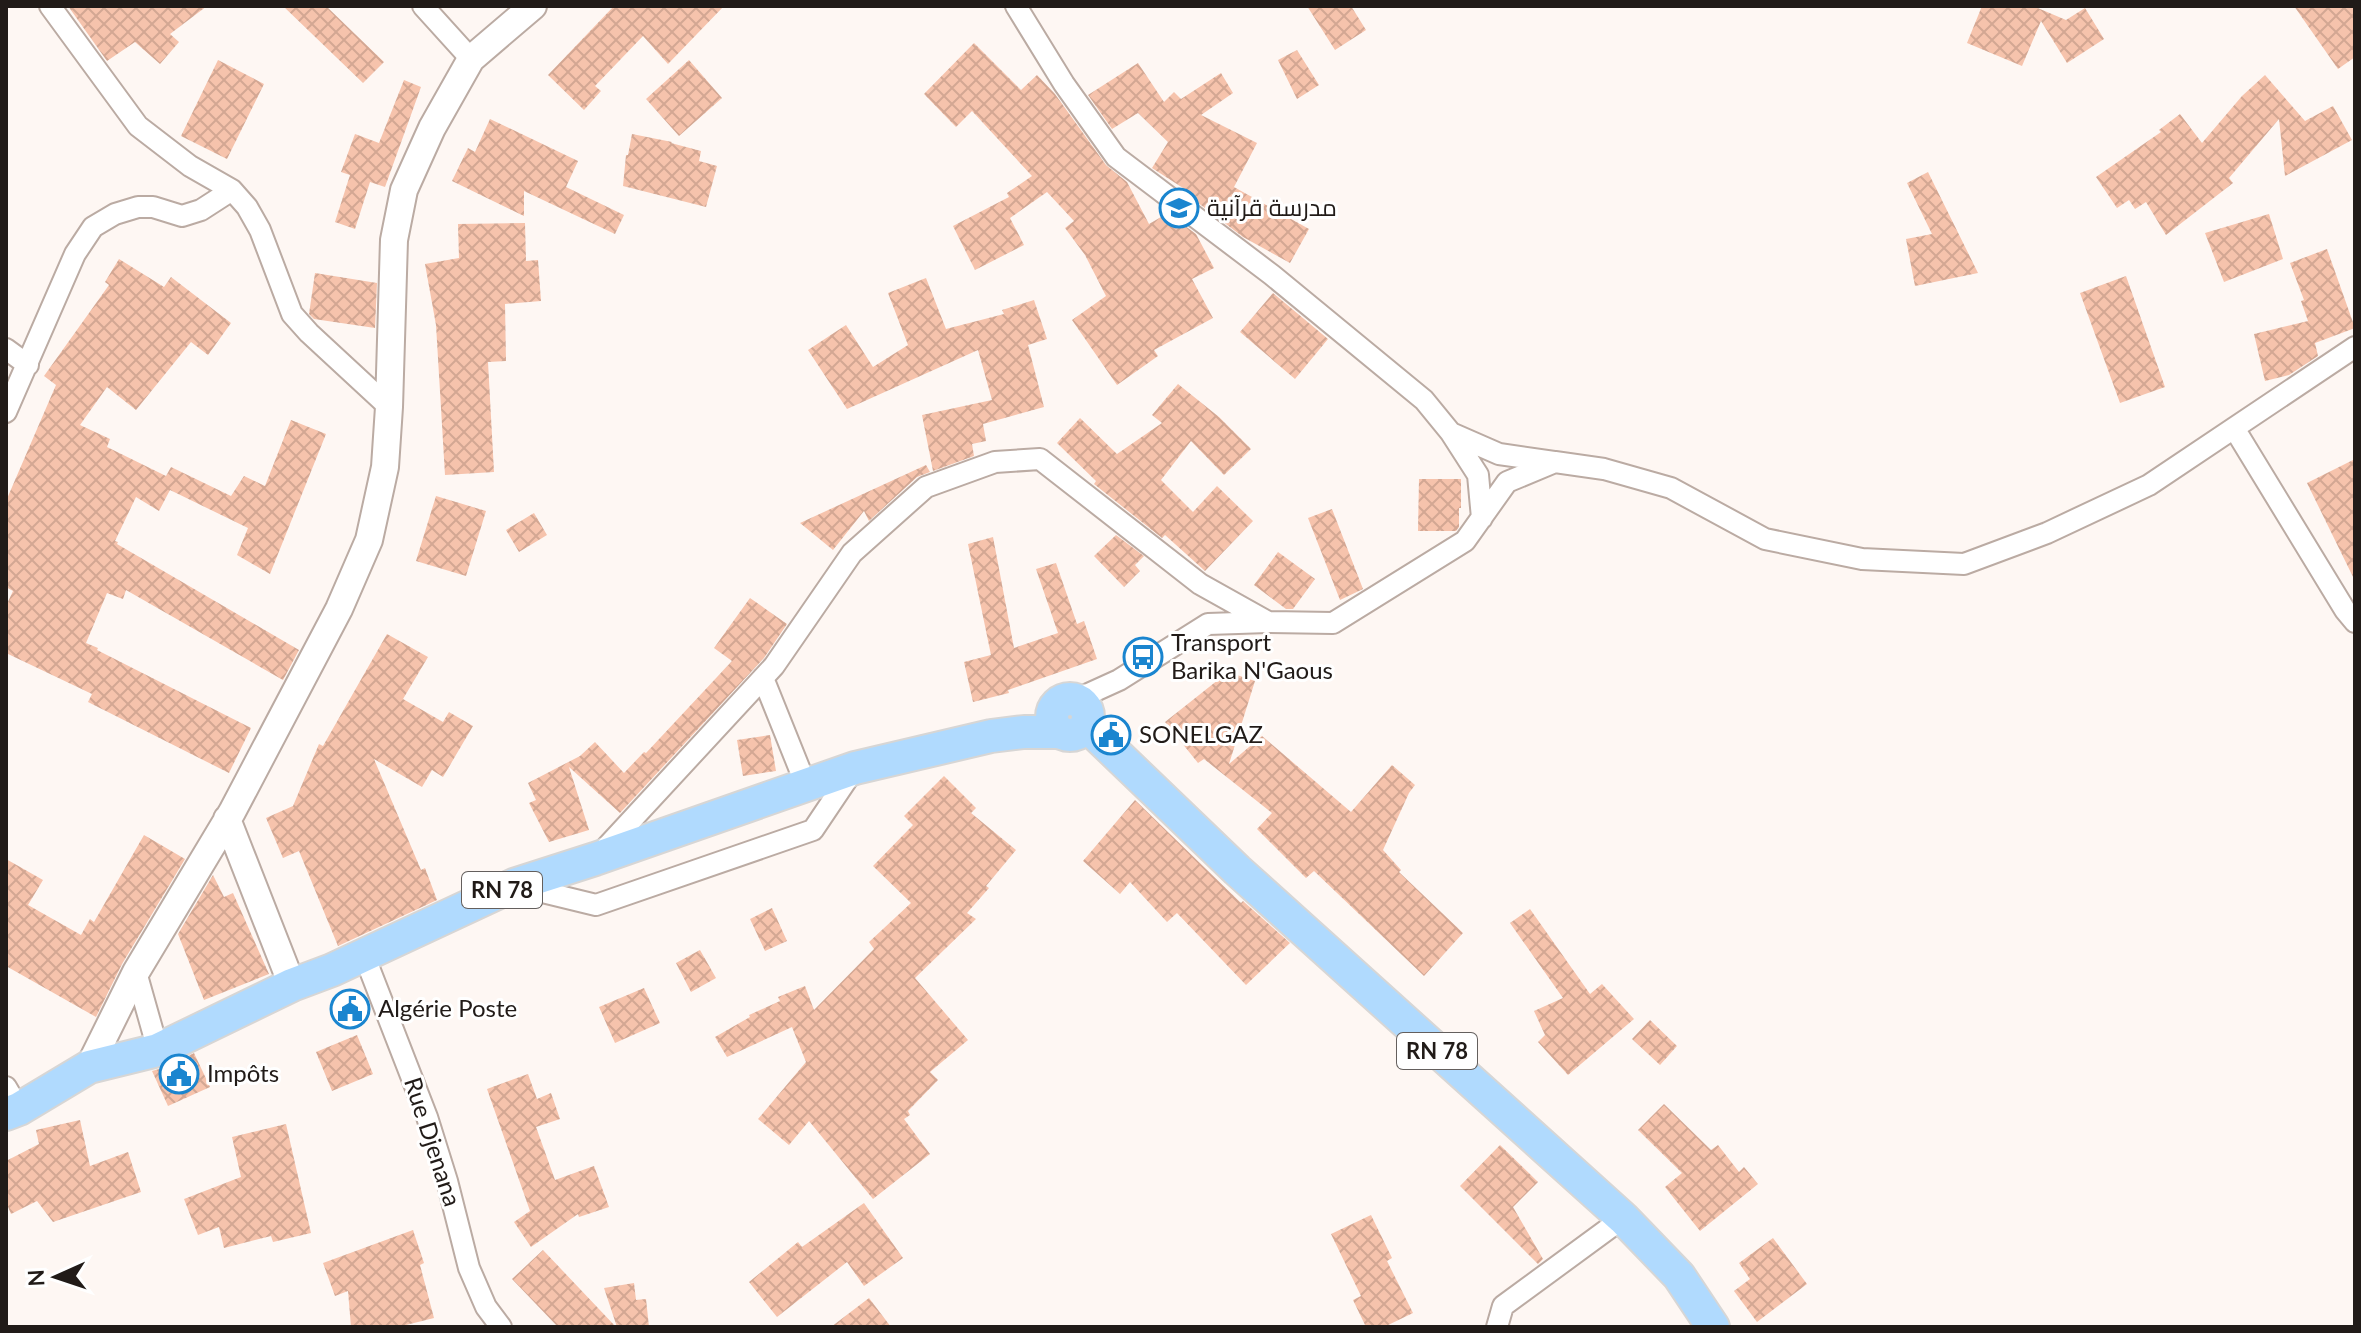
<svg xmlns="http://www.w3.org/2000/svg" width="2361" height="1333" font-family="Lato,Cairo,sans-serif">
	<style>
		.building { fill: url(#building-cross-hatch) }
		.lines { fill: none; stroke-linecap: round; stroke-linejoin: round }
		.minor-casing { stroke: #bbaba3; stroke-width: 24 }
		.tertiary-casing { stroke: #bbaba3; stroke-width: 30 }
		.primary-casing { stroke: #d7d6d5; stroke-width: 36 }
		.minor { stroke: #fff; stroke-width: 20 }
		.tertiary { stroke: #fff; stroke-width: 26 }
		.primary { stroke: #b0dafe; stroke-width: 32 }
		.labels { text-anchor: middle; stroke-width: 6; stroke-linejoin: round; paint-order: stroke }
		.shield { fill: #fff; stroke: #645f5d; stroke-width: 2 }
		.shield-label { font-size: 22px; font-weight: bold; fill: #211b18 }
		.poi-label { font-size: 24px; fill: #211b18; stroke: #fff; text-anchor: start }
		.street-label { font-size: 24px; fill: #211b18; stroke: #fff }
	</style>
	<defs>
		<pattern id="building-cross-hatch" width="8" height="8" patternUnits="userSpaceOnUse" patternTransform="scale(2)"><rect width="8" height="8" fill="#f6c3ac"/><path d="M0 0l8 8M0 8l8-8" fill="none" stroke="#d3a793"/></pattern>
	</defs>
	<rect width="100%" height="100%" fill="#fef7f3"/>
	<!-- building -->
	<path class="building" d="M68 6H207L170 34 179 42 160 64 135 42 107 61Z
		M283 6H326L384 62 363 83Z
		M614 6H724L668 64 643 36 595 86 601 91 584 110 548 75Z
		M1307 6H1351L1366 30 1335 50Z
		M1982 6H2033L2066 20 2085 8 2104 39 2067 63 2041 21 2022 66 1967 43Z
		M2294 6H2355V57L2338 69Z
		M974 43 1021 90 1037 75 1055 94 1106 165 1127 182 1149 224 1168 213 1196 234 1214 268 1192 279 1213 318 1154 350 1158 356 1117 385 1072 320 1106 296 1085 255 1065 228 1074 221 1047 192 1010 218 1024 245 975 270 953 226 1009 197 1007 193 1032 176 972 111 956 127 924 94Z
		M1297 50 1319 85 1297 99 1278 60Z
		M218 60 264 84 227 159 181 136Z
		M689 60 722 98 679 136 646 99Z
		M1138 63 1164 102 1174 92 1181 99 1221 73 1233 93 1201 115 1257 143 1234 187 1309 229 1290 263 1243 237 1193 199 1197 197 1152 168 1168 142 1138 113 1112 129 1088 95Z
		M2265 75 2305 121 2333 106 2352 140 2285 176 2279 119 2229 178 2233 183 2166 235 2146 202 2135 209 2129 200 2117 208 2096 177 2161 132 2159 130 2180 114 2202 143 2242 96Z
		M404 80 421 87 385 187 370 182 355 229 335 222 350 175 341 172 355 134 379 143Z
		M490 119 578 161 566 187 624 215 615 234 524 191V216L452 181 468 148 475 152Z
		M632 134 672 142 671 143 701 151 699 161 717 166 706 207 623 186 626 155H628Z
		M1928 172 1978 273 1915 286 1906 239 1932 234 1907 183Z
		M2269 214 2283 259 2224 282 2205 233Z
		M525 223 526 261 538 260 541 301 505 304 506 361 488 362 494 472 445 475 436 325 425 264 459 258 458 224Z
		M2327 249 2355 328 2315 343 2318 356 2289 375 2265 381 2254 334 2308 321 2301 301 2304 300 2290 263Z
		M119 259 164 287 171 277 231 323 208 355 191 342 136 410 107 387 80 425 110 439 107 447 166 476 171 467 231 496 244 476 265 486 291 420 326 434 270 574 237 555 248 528 170 490 159 511 136 497 115 541 118 542 117 544 299 650 283 680 126 590 123 599 107 593 86 643 98 648 97 650 251 728 229 773 88 702 92 694 6 653V606L13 591 6 587V501L56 385 44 376 109 285 105 282Z
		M315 273 377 283 375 328 314 319 309 314Z
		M2126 276 2165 387 2120 403 2080 293Z
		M926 278 946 329 1004 314 1002 310 1034 300 1047 339 1028 345 1044 407 983 424 986 441 972 444 974 456 933 471 922 415 992 400 978 350 847 409 808 350 846 325 873 367 908 345 888 293Z
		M1273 293 1328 339 1295 379 1240 332Z
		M1178 384 1219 417 1251 449 1224 475 1191 441 1161 480 1193 512 1217 486 1253 521 1205 571 1165 535 1162 538 1094 484 1096 481 1057 443 1080 418 1117 454 1162 423 1152 415Z
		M2355 459V581L2307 483Z
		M926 465 930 472 917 477 869 521 864 511 833 550 800 523Z
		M1419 479H1461V508H1459V527L1456 531H1418Z
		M436 496 486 511 466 576 416 561Z
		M1332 509 1363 589 1340 600 1308 518Z
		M534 513 547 535 519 552 506 530Z
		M1116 535 1144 556 1135 565 1140 571 1124 587 1094 556Z
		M993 537 1014 648 1058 633 1036 569 1056 563 1077 624 1084 621 1097 659 1008 690 1009 693 973 702 964 662 991 655 968 544Z
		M1278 552 1315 579 1293 609H1286L1254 585Z
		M750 598 787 624 764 658 620 813 569 767 589 830 549 842 529 803 536 800 528 783 580 756 595 742 624 773 644 752 646 753 732 661 714 648Z
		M387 634 428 657 403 699 443 722 449 712 473 726 443 777 432 770 422 787 374 759 421 870 425 868 437 900 338 946 299 851 283 858 266 818 293 806 319 744 323 746Z
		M1228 672 1255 681 1229 764 1262 736 1351 812 1392 765 1415 785 1409 793 1383 850 1401 870 1399 872 1463 933 1424 976 1314 871 1306 878 1257 829 1272 813 1204 759 1198 763 1165 722Z
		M770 735 776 771 743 776 737 740Z
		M944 776 976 808 971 813 1016 850 986 886 989 888 967 913 976 919 915 978 968 1040 930 1072 938 1080 908 1111 910 1115 904 1119 930 1154 873 1199 809 1121 789 1145 758 1119 806 1062 792 1027 727 1057 715 1037 750 1017 749 1015 780 1001 778 997 805 986 814 1010 874 949 869 942 911 903 873 866 913 825 904 816Z
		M1135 800 1241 903 1243 901 1290 943 1246 985 1177 913 1167 922 1130 882 1120 894 1083 861Z
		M144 835 185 859 122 964 96 1017 6 966V859L43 880 28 905 81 935 90 919 94 922Z
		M213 875 224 897 233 893 269 974 204 1000 178 934Z
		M772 908 787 941 765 951 750 919Z
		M1530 909 1590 994 1602 984 1634 1019 1568 1075 1538 1042 1545 1035 1534 1011 1563 998 1510 923Z
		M700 950 716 978 691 992 676 963Z
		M644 988 660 1023 615 1043 599 1007Z
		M1650 1020 1677 1046 1660 1065 1632 1039Z
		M357 1035 373 1074 332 1091 316 1052Z
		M194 1053 210 1087 168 1106 152 1071 166 1067Z
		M528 1074 537 1099 551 1093 560 1119 536 1127 555 1180 594 1166 609 1207 579 1217 578 1214 531 1247 514 1222 530 1211 487 1089Z
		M1664 1104 1711 1150 1718 1145 1739 1172 1744 1167 1758 1184 1700 1231 1665 1187 1682 1173 1638 1130Z
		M80 1120 90 1166 128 1152 141 1192 53 1222 37 1201 11 1214 6 1202V1161L39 1144 36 1130Z
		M286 1124 311 1233 273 1242 271 1236 224 1248 219 1227 198 1235 184 1199 241 1177 232 1137Z
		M1500 1145 1538 1182 1513 1207 1543 1259 1538 1264 1460 1186Z
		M864 1203 903 1258 864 1286 847 1262 777 1317 749 1282 798 1242 802 1247Z
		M1371 1215 1392 1258 1387 1261 1413 1313 1384 1327H1366L1353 1300 1361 1296 1331 1234Z
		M413 1230 424 1263 420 1265 434 1318 398 1327H351L348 1291 335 1296 323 1263Z
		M1773 1238 1807 1284 1757 1322 1734 1291 1750 1279 1739 1263Z
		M543 1250 616 1327H558L512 1279Z
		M634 1283 636 1300 646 1299 649 1327H617L604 1288Z
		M869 1298 891 1327H831Z"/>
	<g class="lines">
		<!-- minor casing -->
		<g class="minor-casing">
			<path id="minor" d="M50 6 138 126 190 166 232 190 247 207 260 230 292 314 309 333 389 407
				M423 6 471 59
				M1016 6 1064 84 1116 157 1272 275 1424 400 1451 433 1478 475 1482 518
				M6 349 28 365
				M6 412 75 254 93 227 115 214 138 207H153L182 216 201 210 232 190
				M2234 428 2345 610 2355 622
				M1451 433 1499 454 1554 462
				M763 678 806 785
				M1075 700 1119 680 1208 624 1268 622
				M601 853 774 666 852 553 926 487 995 462 1040 459 1200 584 1268 622 1333 623 1465 541 1507 482 1555 462 1604 469 1671 488 1765 539 1862 559 1964 564 2047 533 2149 485 2355 347
				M518 886 596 905 813 830 854 769
				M364 955 427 1117 447 1181 469 1268 486 1307 501 1327
				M136 972 158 1050
				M6 1087 19 1109
				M1497 1327 1503 1306 1623 1218"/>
		</g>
		<!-- tertiary casing -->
		<g class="tertiary-casing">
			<path id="tertiary" d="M227 819 292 985
				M89 1067 136 972 232 812 339 609 369 540 385 467 389 407 394 240 404 190 432 128 471 59 533 6"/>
		</g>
		<!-- primary casing -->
		<g class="primary-casing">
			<path id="primary" d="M1052 717a18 18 0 1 1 36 0a18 18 0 1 1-36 0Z
				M1086 725 1237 870 1623 1218 1679 1276 1713 1327
				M6 1114 19 1109 89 1067 158 1050 292 985 332 970 514 885 595 859 855 768 991 736 1024 732H1060"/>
		</g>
		<!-- minor -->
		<use href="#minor" class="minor"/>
		<!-- tertiary -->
		<use href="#tertiary" class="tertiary"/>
		<!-- primary -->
		<use href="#primary" class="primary"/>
	</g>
	<!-- icons -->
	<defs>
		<g id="school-ring" transform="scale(2)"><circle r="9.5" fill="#fff" stroke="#1a85cf" stroke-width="1.5"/><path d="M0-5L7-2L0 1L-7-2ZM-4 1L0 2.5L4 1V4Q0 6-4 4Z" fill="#1a85cf"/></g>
		<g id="bus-ring" transform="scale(2)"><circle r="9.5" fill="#fff" stroke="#1a85cf" stroke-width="1.5"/><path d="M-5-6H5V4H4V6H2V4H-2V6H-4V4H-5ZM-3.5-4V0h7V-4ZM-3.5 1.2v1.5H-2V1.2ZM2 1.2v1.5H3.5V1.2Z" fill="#1a85cf"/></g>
		<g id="civic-ring" transform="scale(2)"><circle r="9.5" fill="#fff" stroke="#1a85cf" stroke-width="1.5"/><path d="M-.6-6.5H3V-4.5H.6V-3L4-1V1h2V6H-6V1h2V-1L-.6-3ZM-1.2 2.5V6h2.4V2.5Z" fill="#1a85cf"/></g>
	</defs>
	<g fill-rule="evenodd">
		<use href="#school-ring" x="1179" y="208"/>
		<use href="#bus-ring" x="1143" y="657"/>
		<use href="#civic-ring" x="1111" y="735"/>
		<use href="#civic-ring" x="350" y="1009"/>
		<use href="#civic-ring" x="179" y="1074"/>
	</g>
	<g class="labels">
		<!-- shield labels -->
		<g class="shield">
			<rect x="462" y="872" width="80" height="36" rx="6"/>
			<rect x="1397" y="1033" width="80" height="36" rx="6"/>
		</g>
		<g class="shield-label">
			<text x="502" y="898">RN 78</text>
			<text x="1437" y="1059">RN 78</text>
		</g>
		<!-- poi labels -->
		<g class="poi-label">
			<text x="1207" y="216">مدرسة قرآنية</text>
			<text x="1171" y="651">Transport<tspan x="1171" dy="28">Barika N'Gaous</tspan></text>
			<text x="1139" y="743">SONELGAZ</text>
			<text x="378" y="1017">Algérie Poste</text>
			<text x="207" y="1082">Impôts</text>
		</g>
		<!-- street labels -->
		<g class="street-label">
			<text transform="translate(432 1142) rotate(72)" y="8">Rue Djenana</text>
		</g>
	</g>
	<!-- border -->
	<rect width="2361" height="1333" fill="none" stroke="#211b18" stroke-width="16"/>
	<!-- north arrow -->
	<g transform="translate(56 1277) rotate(267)" stroke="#ffffff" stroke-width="6" paint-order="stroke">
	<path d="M0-6L14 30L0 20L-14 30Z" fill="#211b18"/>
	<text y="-12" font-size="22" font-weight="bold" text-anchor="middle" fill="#211b18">N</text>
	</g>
</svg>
